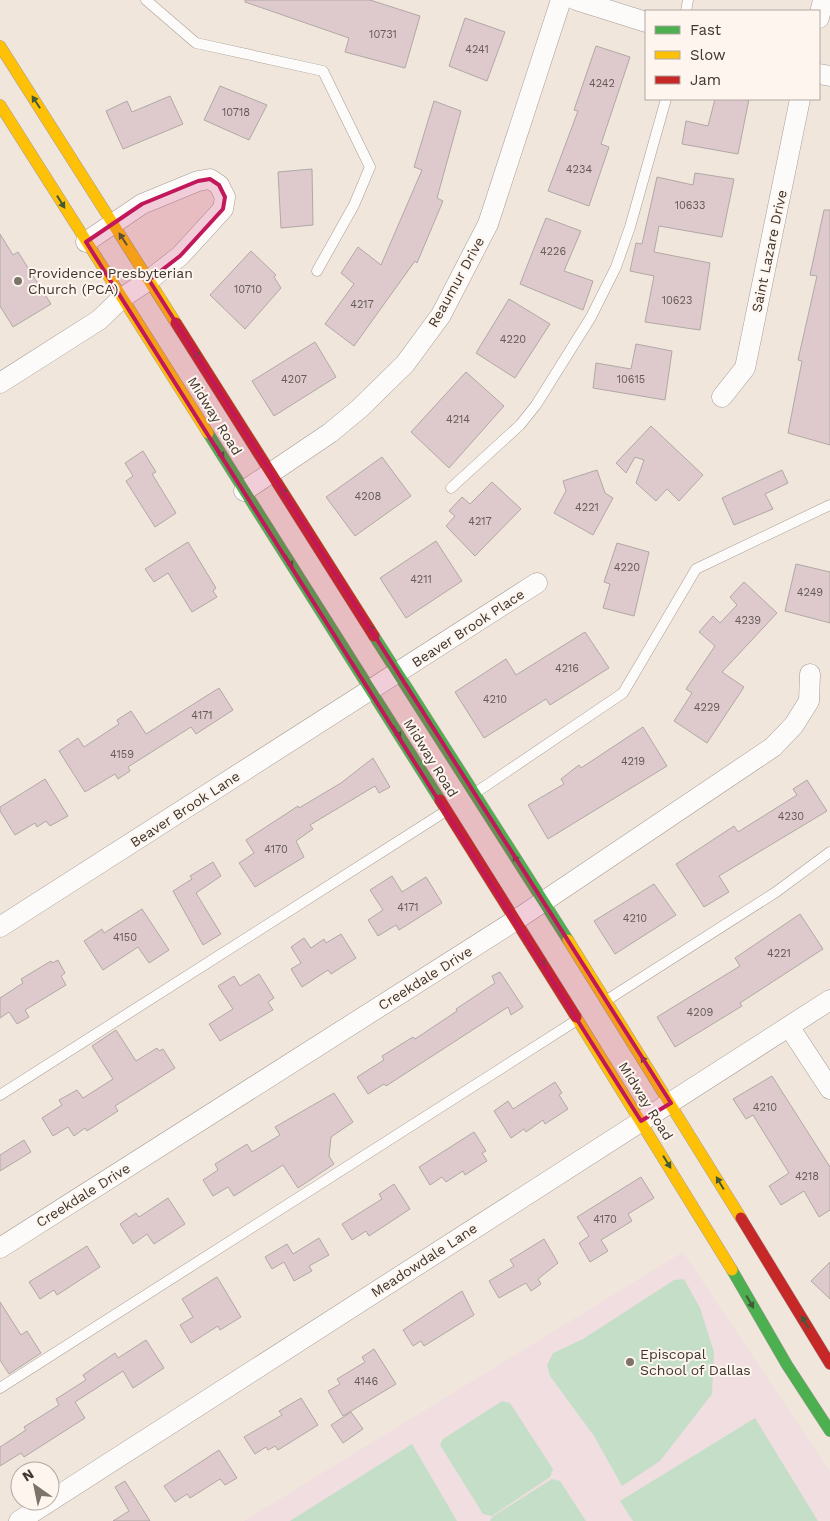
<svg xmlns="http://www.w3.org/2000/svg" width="830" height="1521" font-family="'Work Sans',sans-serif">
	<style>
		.education { fill: #f0dee0 }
		.green { fill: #c5dec8 }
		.building { fill: #decacc; stroke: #b1a8a5 }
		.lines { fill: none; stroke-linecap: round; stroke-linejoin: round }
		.lane-casing { stroke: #a49c94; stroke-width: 11 }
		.street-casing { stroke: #a49c94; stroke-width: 21 }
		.fast-casing { stroke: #a49c94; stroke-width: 12 }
		.slow-casing { stroke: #a49c94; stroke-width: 12 }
		.jam-casing { stroke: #a49c94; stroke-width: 12 }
		.lane { stroke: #fdfbfa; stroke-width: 10 }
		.street { stroke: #fdfbfa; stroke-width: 20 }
		.fast { stroke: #4caf50; stroke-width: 11 }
		.slow { stroke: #ffc107; stroke-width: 11 }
		.jam { stroke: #c62828; stroke-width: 11 }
		.oneway { fill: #425a38 }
		.marked { fill: #c2185b; fill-opacity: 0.2; stroke: #c2185b; stroke-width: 4; stroke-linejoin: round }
		.poi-dot { fill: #7c736b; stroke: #fdf5ee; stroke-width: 2 }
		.labels { text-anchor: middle; stroke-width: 4; stroke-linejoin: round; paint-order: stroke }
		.number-label { font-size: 11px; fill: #655a56 }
		.street-label { font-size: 14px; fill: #3d352e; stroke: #fdf5ee }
		.poi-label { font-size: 14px; fill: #3d352e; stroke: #fdf5ee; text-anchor: start }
	</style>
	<rect width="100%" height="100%" fill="#f1e6dc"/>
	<!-- education -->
	<path class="education" d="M683 1252 830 1472V1521H244Z"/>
	<!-- green -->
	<path class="green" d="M684 1279 700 1308 714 1352 712 1394 660 1461 622 1486 594 1436 550 1376 547 1365 553 1353 583 1339 674 1280Z
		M502 1401 510 1403 553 1469 550 1477 492 1516 483 1514 440 1445 443 1439Z
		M755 1418 818 1521H633L620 1501Z
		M412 1444 457 1521H290Z
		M552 1479 560 1481 586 1521H490L492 1517Z"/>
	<!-- building -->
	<path class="building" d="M245 0H370L420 16 405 68 345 52 349 38 245 2Z
		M465 18 505 32 487 81 449 66Z
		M596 46 630 57 601 144 609 147 589 206 548 191 578 111 574 110Z
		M220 86 267 105 249 140 204 120Z
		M170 96 183 124 123 149 106 111 127 101 132 112Z
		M715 99H749L738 154 682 144 686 121 708 126Z
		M434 101 461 111 437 198 443 201 417 263 415 261 354 346 325 324 354 284 341 273 358 247 381 265 422 170 414 167Z
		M312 169 313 225 281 228 278 172Z
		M695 173 734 179 722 237 659 226 654 252 710 263 700 330 645 322 654 276 630 271 636 243 642 244 657 177 693 185Z
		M824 210H830V445L788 433 802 361 798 360 817 276 810 275Z
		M546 218 581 231 564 271 593 281 583 310 520 284Z
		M0 234 13 255 18 252 51 304 13 327 0 306Z
		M251 251 276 275 274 277 281 288 245 329 210 295Z
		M509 299 550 324 515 378 476 353Z
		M315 342 336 377 274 416 252 381Z
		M636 344 672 351 665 400 593 388 596 363 631 369Z
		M466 372 504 406 449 468 411 432Z
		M651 426 703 475 679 501 667 489 656 501 636 483 644 460 635 457 626 473 616 463Z
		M143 451 156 472 152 474 176 513 155 527 126 481 133 476 125 463Z
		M382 457 411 496 355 536 326 497Z
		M597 470 605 493 613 498 593 535 554 513 566 491 563 481Z
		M782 470 788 483 765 494 773 509 734 525 722 498Z
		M492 482 521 509 475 556 446 526 455 516 449 511 462 497 470 504Z
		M436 541 462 581 406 618 380 578Z
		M188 542 216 588 213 591 217 597 192 612 168 573 154 582 145 569Z
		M617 543 649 552 634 616 603 608 610 584 604 582Z
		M796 564 830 572V623L785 611Z
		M744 582 777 613 722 672 744 687 707 743 674 721 692 693 686 689 715 646 699 632 713 616 720 623 737 605 730 597Z
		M585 632 609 668 550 705 546 699 484 738 455 692 506 659 516 675Z
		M219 688 233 710 196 734 191 727 128 767 130 771 118 779 115 774 85 792 59 751 78 738 84 747 119 724 117 720 131 711 146 734Z
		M643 727 667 766 548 839 528 805 564 784 561 779 579 765 581 768Z
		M373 758 390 787 379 793 375 786 310 825 313 829 296 841 304 857 255 887 239 863 254 853 246 840 298 806 299 808 341 783Z
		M45 779 68 816 50 826 46 821 37 827 35 823 15 835 0 811V807Z
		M807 780 827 811 719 876 729 892 704 907 676 864 734 826 738 832 797 795 793 789Z
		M213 862 221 876 196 893 221 934 203 945 173 891 192 879 190 876Z
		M392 876 402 892 426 877 442 903 399 930 396 925 378 936 368 920 383 910 370 890Z
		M654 884 676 915 615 954 594 921Z
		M142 909 169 950 149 963 138 947 103 970 84 941 102 929 104 933Z
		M800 914 823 949 740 1003 742 1006 675 1047 657 1017 740 966 735 958Z
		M341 934 356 958 331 974 328 970 302 987 291 969 301 963 291 947 304 938 311 948 324 939 326 943Z
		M58 960 65 973 61 976 66 985 25 1010 29 1017 17 1024 9 1012 0 1018V998L23 983 21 979 51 961 52 963Z
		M500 972 523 1007 511 1015 508 1007 386 1086 384 1084 368 1094 357 1077 384 1060 382 1056 413 1037 415 1039 457 1011 456 1009 495 983 492 976Z
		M259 974 274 998 268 1002 273 1010 220 1041 209 1024 233 1009 218 986 234 976 240 986Z
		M116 1030 136 1061 157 1048 159 1051 163 1049 175 1068 115 1106 118 1111 87 1131 85 1128 74 1136 68 1127 53 1136 42 1118 62 1105 59 1100 77 1090 83 1098 113 1079 92 1046Z
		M772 1076 830 1167V1210L819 1217 804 1191 781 1205 769 1186 789 1173 753 1115 746 1119 733 1099Z
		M555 1082 562 1093 559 1095 568 1109 545 1124 543 1120 526 1132 524 1129 511 1138 494 1111 508 1101 513 1109Z
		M334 1093 353 1122 331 1137 329 1156 334 1164 298 1188 283 1165 234 1196 228 1187 213 1196 203 1180 218 1170 215 1164 247 1144 252 1152 280 1135 275 1127Z
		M474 1132 486 1151 482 1153 487 1161 465 1175 463 1171 446 1182 442 1177 430 1185 419 1167Z
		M24 1140 31 1152 0 1171V1155Z
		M641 1177 654 1198 628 1214 632 1221 601 1240 608 1251 590 1262 579 1243 589 1236 577 1217Z
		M394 1184 410 1209 369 1236 366 1231 352 1240 342 1224 382 1199 379 1194Z
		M168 1198 185 1224 154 1244 147 1234 133 1244 120 1224 136 1213 139 1217Z
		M319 1238 329 1255 309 1266 312 1271 294 1281 284 1262 272 1269 265 1257 287 1244 293 1254Z
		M544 1239 558 1263 538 1279 541 1284 531 1291 526 1283 499 1298 489 1281 514 1266 510 1260Z
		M87 1246 100 1267 57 1295 54 1290 40 1299 29 1282Z
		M830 1262V1299L811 1281Z
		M217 1277 241 1317 220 1330 218 1326 191 1343 180 1325 193 1317 182 1299Z
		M462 1291 474 1315 424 1346 421 1341 413 1346 403 1330Z
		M0 1302 21 1335 27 1331 41 1353 9 1374 0 1360Z
		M146 1340 164 1368 133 1388 123 1371 75 1402 85 1418 24 1457 21 1453 0 1466V1447L26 1430 24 1427 59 1405 56 1399 86 1380 83 1375 115 1353 118 1358Z
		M374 1349 396 1384 343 1416 328 1391 340 1384 337 1379 365 1362 362 1357Z
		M301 1398 318 1425 278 1450 275 1446 268 1450 266 1447 255 1454 244 1437 282 1415 279 1411Z
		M351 1412 363 1429 343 1443 331 1425Z
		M219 1450 237 1478 225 1485 220 1479 190 1498 187 1494 175 1502 164 1486Z
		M125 1481 150 1521H113L129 1511 115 1487Z"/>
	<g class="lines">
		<!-- lane casing -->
		<g class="lane-casing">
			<path id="lane" d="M146 0 196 43 323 71 370 167 354 205 317 271
				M686 11 688 0
				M451 488 520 425 536 405 591 317 616 267 630 227 666 99
				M475 793 623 693 696 569 830 505
				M607 1000 776 892 830 852
				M0 1095 446 811
				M0 1388 577 1020"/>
		</g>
		<!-- street casing -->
		<g class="street-casing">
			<path id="street" d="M576 0 646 22
				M819 18 823 0
				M819 74 830 76
				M0 383 99 320 122 298 149 280 180 256 223 209 225 197 219 185 210 179 198 181 142 204 86 242
				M722 397 745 368 800 99
				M244 491 330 433 359 409 405 364 441 315 488 224 561 0
				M0 927 537 583
				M790 1028 830 1089
				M0 1248 516 920 773 747 794 725 809 701 810 674
				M19 1521 830 1000"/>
		</g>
		<!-- fast casing -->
		<g class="fast-casing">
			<path id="fast" d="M208 433 440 800
				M374 636 568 940
				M732 1270 787 1365 830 1431"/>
		</g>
		<!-- slow casing -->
		<g class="slow-casing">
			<path id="slow" d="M0 46 176 323
				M0 105 208 433
				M568 940 741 1218
				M576 1017 732 1270"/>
		</g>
		<!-- jam casing -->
		<g class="jam-casing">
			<path id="jam" d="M176 323 374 636
				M440 800 576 1017
				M741 1218 830 1364"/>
		</g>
		<!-- lane -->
		<use href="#lane" class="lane"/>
		<!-- street -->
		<use href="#street" class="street"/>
		<!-- fast -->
		<use href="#fast" class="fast"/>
		<!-- slow -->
		<use href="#slow" class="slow"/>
		<!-- jam -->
		<use href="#jam" class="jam"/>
	</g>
	<!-- one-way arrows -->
	<defs><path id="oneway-solid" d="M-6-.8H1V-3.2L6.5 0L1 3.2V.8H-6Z" transform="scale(1.25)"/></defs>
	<g class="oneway">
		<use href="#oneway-solid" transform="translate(36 102) rotate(-123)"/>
		<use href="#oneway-solid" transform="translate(61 202) rotate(58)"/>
		<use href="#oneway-solid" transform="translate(123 239) rotate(-123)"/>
		<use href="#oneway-solid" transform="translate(198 357) rotate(-122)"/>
		<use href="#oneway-solid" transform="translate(220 452) rotate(58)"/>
		<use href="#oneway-solid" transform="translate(285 494) rotate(-122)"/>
		<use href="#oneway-solid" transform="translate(289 561) rotate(58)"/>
		<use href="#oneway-solid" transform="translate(372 631) rotate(-122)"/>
		<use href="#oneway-solid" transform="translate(397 732) rotate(58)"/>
		<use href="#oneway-solid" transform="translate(517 861) rotate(-122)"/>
		<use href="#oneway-solid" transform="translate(541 961) rotate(58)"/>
		<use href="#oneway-solid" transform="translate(645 1062) rotate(-123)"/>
		<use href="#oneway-solid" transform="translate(667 1162) rotate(58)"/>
		<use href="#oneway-solid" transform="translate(720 1183) rotate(-121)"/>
		<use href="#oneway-solid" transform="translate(750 1302) rotate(60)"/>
		<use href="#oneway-solid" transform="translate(805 1322) rotate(-121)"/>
	</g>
	<!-- marked area -->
	<path class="marked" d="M210 179 219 185 225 197 223 209 180 256 149 280 671 1103 641 1121 86 242 142 204 198 181Z"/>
	<!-- markers -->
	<g class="poi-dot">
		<circle cx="18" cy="281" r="5"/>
		<circle cx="630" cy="1362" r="5"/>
	</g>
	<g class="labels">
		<!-- number labels -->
		<g class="number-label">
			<text x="383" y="38">10731</text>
			<text x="477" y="53">4241</text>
			<text x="602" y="87">4242</text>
			<text x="236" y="116">10718</text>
			<text x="579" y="173">4234</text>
			<text x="690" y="209">10633</text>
			<text x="553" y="255">4226</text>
			<text x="248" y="293">10710</text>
			<text x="677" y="304">10623</text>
			<text x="362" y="308">4217</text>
			<text x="513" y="343">4220</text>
			<text x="294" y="383">4207</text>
			<text x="631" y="383">10615</text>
			<text x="458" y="423">4214</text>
			<text x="368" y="500">4208</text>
			<text x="587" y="511">4221</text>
			<text x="480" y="525">4217</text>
			<text x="627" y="571">4220</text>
			<text x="421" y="583">4211</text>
			<text x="810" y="596">4249</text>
			<text x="748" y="624">4239</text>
			<text x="567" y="672">4216</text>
			<text x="495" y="703">4210</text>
			<text x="707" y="711">4229</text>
			<text x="202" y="719">4171</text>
			<text x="122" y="758">4159</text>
			<text x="633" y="765">4219</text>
			<text x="791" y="820">4230</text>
			<text x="276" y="853">4170</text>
			<text x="408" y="911">4171</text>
			<text x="635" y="922">4210</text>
			<text x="125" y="941">4150</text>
			<text x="779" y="957">4221</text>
			<text x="700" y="1016">4209</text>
			<text x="765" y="1111">4210</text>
			<text x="807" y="1180">4218</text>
			<text x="605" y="1223">4170</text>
			<text x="366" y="1385">4146</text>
		</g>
		<!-- street labels -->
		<g class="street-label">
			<text transform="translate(769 251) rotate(-78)" y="5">Saint Lazare Drive</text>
			<text transform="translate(456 282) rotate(-61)" y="5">Reaumur Drive</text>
			<text transform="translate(215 416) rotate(58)" y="5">Midway Road</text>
			<text transform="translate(468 628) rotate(-33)" y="5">Beaver Brook Place</text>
			<text transform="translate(431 758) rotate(58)" y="5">Midway Road</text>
			<text transform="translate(185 809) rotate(-33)" y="5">Beaver Brook Lane</text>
			<text transform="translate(425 978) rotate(-32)" y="5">Creekdale Drive</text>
			<text transform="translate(646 1101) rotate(58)" y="5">Midway Road</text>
			<text transform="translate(83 1195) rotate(-32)" y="5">Creekdale Drive</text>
			<text transform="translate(424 1260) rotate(-33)" y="5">Meadowdale Lane</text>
		</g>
		<!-- poi labels -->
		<g class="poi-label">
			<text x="28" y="278">Providence Presbyterian<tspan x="28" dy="16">Church (PCA)</tspan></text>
			<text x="640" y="1359">Episcopal<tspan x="640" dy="16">School of Dallas</tspan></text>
		</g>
	</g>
	<!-- legend -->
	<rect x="645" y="10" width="175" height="90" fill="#fdf5ee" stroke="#b0a8a1"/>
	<rect x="655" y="26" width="25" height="8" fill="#4caf50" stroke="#b0a8a1"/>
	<text x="690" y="35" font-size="15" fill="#3d352e">Fast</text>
	<rect x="655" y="51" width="25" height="8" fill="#ffc107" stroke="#b0a8a1"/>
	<text x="690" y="60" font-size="15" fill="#3d352e">Slow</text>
	<rect x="655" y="76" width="25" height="8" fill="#c62828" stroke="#b0a8a1"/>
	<text x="690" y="85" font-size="15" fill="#3d352e">Jam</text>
	<!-- north arrow -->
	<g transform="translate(35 1486) rotate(327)"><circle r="24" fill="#fdf5ee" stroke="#b0a8a1"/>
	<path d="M0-4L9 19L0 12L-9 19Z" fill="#7c736b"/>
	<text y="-8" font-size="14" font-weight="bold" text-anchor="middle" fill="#3d352e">N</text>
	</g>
</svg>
